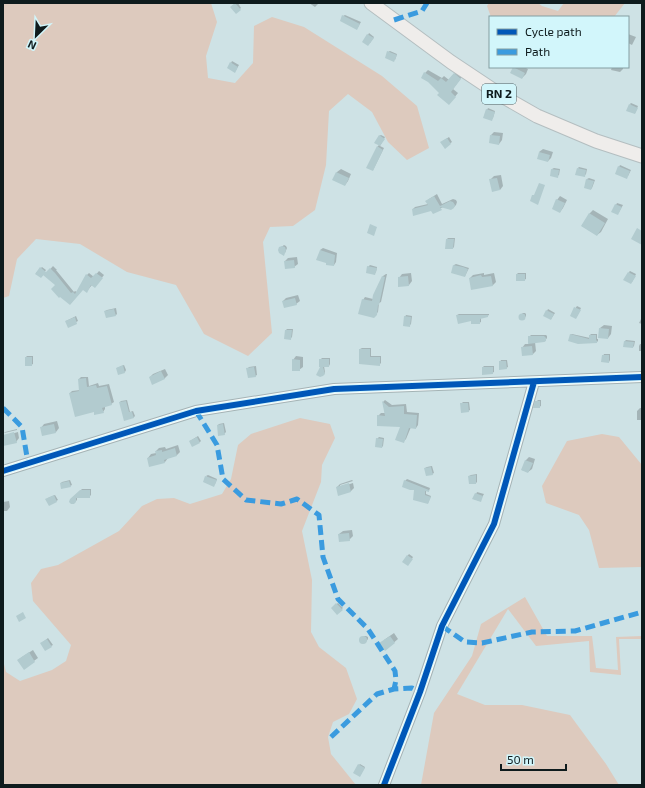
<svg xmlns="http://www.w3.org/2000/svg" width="645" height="788" font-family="'Exo 2',sans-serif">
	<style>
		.green { fill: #ddcabe }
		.shadow { fill: #0003 }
		.building { fill: #b2cbcf }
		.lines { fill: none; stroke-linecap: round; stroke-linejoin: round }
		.minor-casing { stroke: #a4b3b5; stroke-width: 12 }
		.major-casing { stroke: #b4bec0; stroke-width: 15 }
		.minor { stroke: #f8fbfb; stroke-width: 10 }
		.major { stroke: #efedeb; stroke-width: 13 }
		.quiet { stroke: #3a9bdf; stroke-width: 5; stroke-dasharray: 10 5; stroke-linecap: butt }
		.cycleway-casing { stroke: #d2f6fb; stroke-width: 8 }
		.cycleway { stroke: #0057b8; stroke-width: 6 }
		.labels { text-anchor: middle; stroke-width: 3; stroke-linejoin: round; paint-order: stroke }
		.shield { fill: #d2f6fb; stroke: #495d60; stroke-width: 1 }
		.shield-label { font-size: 12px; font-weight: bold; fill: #0e1b1d }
	</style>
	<rect width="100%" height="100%" fill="#cee2e5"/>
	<!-- green -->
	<path class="green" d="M3 3H211L217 22 206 56 208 78 235 83 253 63 254 26 272 17 304 27 382 76 417 106 429 148 407 160 388 142 372 112 348 94 329 111 326 165 315 210 293 226 270 227 263 242 272 333 248 356 204 334 176 285 127 272 80 244 36 239 17 259 9 296 3 298Z
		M489 3H538L542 6 558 11 564 3H625L614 17H491L487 6Z
		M300 418 330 424 335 438 322 465 321 482 302 531 312 580 311 632 319 647 346 668 357 699 349 714 333 722 328 737 331 754 356 785H3V660L6 672 20 681 52 670 66 661 71 645 33 601 31 583 41 569 58 565 119 531 142 506 157 499 174 498 190 504 222 494 231 479 238 445 251 434Z
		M602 434 619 437 642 465V567L599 568 589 530 579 515 546 503 542 486 567 441Z
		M525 597 547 636H592L596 668 618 670 616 637 642 636V639H619L621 675 590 672 589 641 536 646 508 609 457 694 485 705H522L570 715 606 764 619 785H421L434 713 472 656 481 624Z"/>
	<!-- shadow -->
	<path class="shadow" d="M236 3H238L241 8 236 12 231 7Z
		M309 3H319L315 7Z
		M345 15 361 22 358 27 343 16Z
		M369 33 374 37 370 43 368 35Z
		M628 34 636 37 632 45 628 43Z
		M390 51 397 54 395 60 388 52Z
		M232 61 239 65 236 70 231 63Z
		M515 67H524L528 69 526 74 522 78 512 73Z
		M612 67H623V69L620 72 611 70Z
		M428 70 442 78 444 76 449 80 457 71 463 75 453 89 458 93 449 104 425 73Z
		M631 103 638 106 635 113 630 104Z
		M488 108 495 111 493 118 492 119 487 110Z
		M494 132 503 133 502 140 499 144 491 135Z
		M381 135 385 137 380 146 384 148 373 170 368 167 378 146 379 145V136Z
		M449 137 452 142 445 147 443 141Z
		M543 149 553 152 551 158 548 161 539 152Z
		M620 165 631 170 628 176 616 173Z
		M579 167 587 169 586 174 584 176 578 168Z
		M554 168 560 169 559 175 557 176 552 169Z
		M341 169 351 174 348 181 345 185 334 180 337 172Z
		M501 175 503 186 500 190 490 180 494 176Z
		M589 178 595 180 592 188 591 189 587 179Z
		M437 194 442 204 453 199 456 200 457 202 456 205 453 208 443 207 433 213 432 210 413 209 415 207 428 204 427 201 429 199Z
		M560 196 567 200 563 208 560 212 557 200Z
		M617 203 623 205 619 212 613 211Z
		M593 210 608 219 601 232 597 235 582 226 590 213Z
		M448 238H455L454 247 453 248 447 239Z
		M284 245 286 246 287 248 285 253 280 248Z
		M323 248 337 253 336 262 334 265 320 250Z
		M297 257 298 264 294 267 285 261 288 258Z
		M456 264 469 268 465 276 453 272 454 265Z
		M370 265 377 267 376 272 375 273 368 267Z
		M53 266 57 270H56L74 292 75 291 77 292 87 275 89 273 94 277 99 271 104 275 97 284 92 285 87 291 83 289 70 304 56 285 45 275Z
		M42 267 46 270 41 277 36 273Z
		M630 271 636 274 632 282 629 272Z
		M411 273 412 281 409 285 399 278 402 274Z
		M484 273V275L494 273 496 282 493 285 472 289 470 278 473 275Z
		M518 273H526V279L524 280 517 274Z
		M386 274H387L381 302 379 303 378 312 374 316 363 300 365 297 373 299 383 276Z
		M298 295 300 301 296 304 283 301 286 298Z
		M577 306 581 308 577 316 571 315Z
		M116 308 117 314 116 315 105 311 107 310Z
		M548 309 555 313 551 319 547 311Z
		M523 313H525L526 314V316L523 320H521L519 318V316Z
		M459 314H489V315L487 316 481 318V322L479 323 472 320 458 318 457 315Z
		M406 315 412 316 411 324 410 325 405 317Z
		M76 316 78 321 68 326 66 321Z
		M642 317V324L639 323Z
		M604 325 612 326 611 334 608 338 600 328Z
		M287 329H293L292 337 290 339 286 330Z
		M572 334 590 338V335L591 334H597V339H598V341L597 342 570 335Z
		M531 335H546L547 336V338L544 342H535L536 351 533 354 522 348 525 344H529V337Z
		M626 340 635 341 634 346 633 347 624 346 625 341Z
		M640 344H642V351H639V346Z
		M362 348H371V356H381V363L379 365 360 349Z
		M604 354H610V360L609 362 603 356Z
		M27 356H33V364L31 365 26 357Z
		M296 356 303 357V367L299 370 293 360Z
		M322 358H330V364L329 366H324L325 372 324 374 320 360Z
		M501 360H507L508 367 506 368 500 362Z
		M124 365 126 370 125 372 117 368Z
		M256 366 257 375 255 376 247 369 249 367Z
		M484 366H494V372L492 373 483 367Z
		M165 369 168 375 164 379 150 377 153 374Z
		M81 377H88L89 386 98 383 99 386 109 384 114 402 111 404 105 406V409L103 412 95 411 70 393 72 391 80 390 79 379Z
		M127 400 130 412 133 411 135 416 133 418 120 402 121 401Z
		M385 400 392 405 406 404 407 412 419 413 418 425 416 428 411 427 406 439 403 442 402 426 378 416 381 413H385L383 402Z
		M538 400H541V406L539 407 536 402Z
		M463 402H469L470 410 468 411 461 404Z
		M640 408H642V420H637V411Z
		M57 421 59 428 56 432 41 428 44 424Z
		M224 423 226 432 224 434 218 425 219 424Z
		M17 429V430L4 433V436L18 432 19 438 16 442 3 441V434L5 432Z
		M198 436 201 441 200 442 190 441Z
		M379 437 384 438 383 446 382 447 377 439Z
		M178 445 180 452 177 455 168 458 165 462 148 458 151 454 156 453V451L159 448 165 447 166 449Z
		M529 457 535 459 532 469 528 472 522 470 526 460Z
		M432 466 434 473 432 474 425 468 427 467Z
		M477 474V482L476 483 469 476 471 475Z
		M208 475 217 479 215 484 206 476Z
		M407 479 430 488 429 491 426 490V494L431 496 428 503 415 489 405 481Z
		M70 480 72 485 70 486 61 483 62 482Z
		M352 480 353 481 340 485V487L353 483 354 488 351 491 339 494 337 487 340 484Z
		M82 489H91V495L89 497H77V500L74 503 71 500Z
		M477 492 484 494 480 501 474 499Z
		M55 495 58 500 56 501 48 498Z
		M9 501 10 507 7 511H3V502Z
		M352 530 353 536 349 540 339 534 343 531Z
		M409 554 413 557 409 563 403 562Z
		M338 603 343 608 337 613 332 608Z
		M394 633 398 639 385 650 384 640Z
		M364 636H366L368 637V639L365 643H363L361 642 360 640Z
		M48 638 53 645 51 646 43 642Z
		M33 650 38 658 24 668 18 660 22 657Z
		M360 764 365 767 361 774 359 765Z"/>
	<!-- building -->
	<path class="building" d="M235 3 241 10 236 14 230 7Z
		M342 15 360 24 357 30 340 21Z
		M367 34 374 38 368 46 362 42Z
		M387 51 397 55 394 62 385 58Z
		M230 62 238 67 235 73 227 68Z
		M513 67 525 73 522 79 510 73Z
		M424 72 438 81 441 78 446 82 454 73 461 79 451 92 456 97 449 105 437 95 439 93 428 82 421 78Z
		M629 104 638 108 635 114 626 111Z
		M486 109 495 112 492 121 483 118Z
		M379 135 385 139 380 146 374 143Z
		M490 135 500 136 499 145 489 143Z
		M447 138 451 144 445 149 440 142Z
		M377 146 383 150 373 171 366 168Z
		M539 152 550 155 548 162 537 159Z
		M618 166 630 171 627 179 615 174Z
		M577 168 586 170 585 177 575 175Z
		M551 169 559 170 558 178 550 176Z
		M336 172 349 178 345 186 332 180Z
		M497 178 500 190 492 192 489 179Z
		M586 179 594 181 591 190 584 188Z
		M539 183 545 185 538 205 530 201 532 195H534Z
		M434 196 440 206 450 201 453 202 455 205 454 208 451 210 440 207 442 210 433 214 431 211 413 216 412 209 428 205 425 201Z
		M556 199 565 203 560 213 552 209Z
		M615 204 622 207 618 215 611 212Z
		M589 213 605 223 597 236 581 226Z
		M370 224 377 227 374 236 367 233Z
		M637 228 642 231V245L631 239Z
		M446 239H454L453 249H445Z
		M282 246 285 247 286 250 284 256 279 253 278 250 279 247Z
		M320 250 335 255 334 266 326 265V263L316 260Z
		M294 260 295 268 285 269 284 261Z
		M453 265 463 267 468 269 465 277 451 273Z
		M367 266 377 268 375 275 366 273Z
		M40 267 46 272 41 278 35 274Z
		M50 268 55 273 71 293 73 292 75 294 86 274 91 278 96 273 103 278 95 288 91 285 87 293 83 290 70 305 60 297 59 298 51 289 55 285 43 275Z
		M628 272 636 276 631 284 623 280Z
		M516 274H525V281H516Z
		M481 275 482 277 491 276 493 286 471 290 469 278Z
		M382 276 385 277 379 305H378L377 315 374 318 358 314 362 299 372 301 373 295Z
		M408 276 409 286 398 287V277Z
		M295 298 297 305 284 308 282 301Z
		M574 307 581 310 576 319 570 316Z
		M114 309 116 316 106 318 104 311Z
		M546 310 554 314 551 320 543 316Z
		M518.5 317a3.5 3.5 0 1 1 7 0a3.5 3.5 0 1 1-7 0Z
		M456 315H488V317L480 319V324H471V321L458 324Z
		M404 316 411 317 410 327 403 326Z
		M75 317 77 324 68 328 65 321Z
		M599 328 609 329 608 339 598 338Z
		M285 330H292L291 340 284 339Z
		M570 334 589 339V335H596V340L597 341V343L578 344 568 341Z
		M528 336H544L546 338V341L544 342 528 344Z
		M624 341 634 342 633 348 623 347Z
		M532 346 533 355 522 356 521 347Z
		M359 349H370V357H380V366L359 364Z
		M602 355H609V363L601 362Z
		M25 357H32V366H25Z
		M292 359 300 360V371H292Z
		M319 359H329V367H323L325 374 323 376 320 377 316 375 320 367H319Z
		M499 361H506L507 369 499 370Z
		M123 365 125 373 118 375 116 368Z
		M254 367 256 377 248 378 246 368Z
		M482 367H493V374L482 375Z
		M161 371 165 379 152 385 149 377Z
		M86 378 87 387 96 385 97 388 107 386 112 405 102 408 104 413 94 415V412L75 417 69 393 79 391 78 379Z
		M126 401 129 412H132L134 418 124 421 119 402Z
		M382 401 389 407 404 406V414L417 415 416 429 409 428 404 443 395 440 400 427 377 426V415L385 416Z
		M535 401H540V408H533Z
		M460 403H468L469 412 461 413Z
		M54 424 56 433 42 436 40 427Z
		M223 424 225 435 218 436 217 425Z
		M14 432 17 443 3 446V435Z
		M197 437 200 443 192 447 189 441Z
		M376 438 383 439 382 448 375 447Z
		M175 448 177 456 164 460 165 463 149 467 147 458 156 455 155 451 162 450V452Z
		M525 460 533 463 528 473 521 470Z
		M431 467 433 475 426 476 424 468Z
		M476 475V484H469L468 476Z
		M205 476 217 480 214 487 203 482Z
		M404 480 429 490V492L425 491V495L431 497 428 504 413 500 414 490H410L402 487Z
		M69 481 71 487 61 489 60 483Z
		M349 483 351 492 338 496 336 487Z
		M80 490H90V498H76V502L74 504H71L69 502 70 499Z
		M475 493 483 496 481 502 472 499Z
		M54 495 57 502 49 506 45 499Z
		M349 533 350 541 339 542 338 534Z
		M407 555 413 559 408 566 402 562Z
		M336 603 343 610 337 615 331 608Z
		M23 612 26 618 19 622 16 616Z
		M390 636 395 643 385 651 379 643Z
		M359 640a4 4 0 1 1 8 0a4 4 0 1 1-8 0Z
		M47 639 52 647 45 651 40 643Z
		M29 652 35 662 24 670 17 660Z
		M358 764 365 768 360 777 353 773Z"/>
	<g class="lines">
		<!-- minor casing -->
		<g class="minor-casing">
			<path id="minor" d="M3 471 196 411 334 389 642 377
				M384 785 420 692 442 626 494 524 534 382"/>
		</g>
		<!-- major casing -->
		<g class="major-casing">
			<path id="major" d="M371 3 451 62 502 96 537 116 596 141 642 156"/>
		</g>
		<!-- minor -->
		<use href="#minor" class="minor"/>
		<!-- major -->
		<use href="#major" class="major"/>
		<!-- quiet -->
		<path class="quiet" d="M394 20 422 11 427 3
			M3 408 22 427 28 463
			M196 411 217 445 223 479 246 500 281 504 297 499 319 515 323 557 338 599 368 629 395 671 396 680 394 689
			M442 626 465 642 482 643 532 632 575 631 642 612
			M331 737 377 694 394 689 412 688 420 692"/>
		<!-- cycleway casing -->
		<g class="cycleway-casing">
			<path id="cycleway" d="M3 471 196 411 334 389 642 377
				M384 785 420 692 442 626 494 524 534 382"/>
		</g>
		<!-- cycleway -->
		<use href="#cycleway" class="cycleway"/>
	</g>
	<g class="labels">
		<!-- shield labels -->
		<rect class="shield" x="482" y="84" width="34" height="20" rx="3"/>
		<g class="shield-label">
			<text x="499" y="98">RN 2</text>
		</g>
	</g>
	<!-- border -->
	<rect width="645" height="788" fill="none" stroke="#0e1b1d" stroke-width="8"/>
	<!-- legend -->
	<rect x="489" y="16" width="140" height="52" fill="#d2f6fb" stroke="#849ea2"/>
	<rect x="497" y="29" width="20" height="6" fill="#0057b8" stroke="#849ea2"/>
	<text x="525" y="36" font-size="12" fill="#0e1b1d">Cycle path</text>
	<rect x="497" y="49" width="20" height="6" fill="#3a9bdf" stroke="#849ea2"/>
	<text x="525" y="56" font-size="12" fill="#0e1b1d">Path</text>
	<!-- north arrow -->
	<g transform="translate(36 36) rotate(204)" stroke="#d2f6fb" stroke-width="3" paint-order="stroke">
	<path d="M0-3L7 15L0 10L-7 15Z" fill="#0e1b1d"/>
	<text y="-6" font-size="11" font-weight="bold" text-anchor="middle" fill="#0e1b1d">N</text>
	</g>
	<!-- scale -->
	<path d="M501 764v6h65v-6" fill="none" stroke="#0e1b1d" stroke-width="2"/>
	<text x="507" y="764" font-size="12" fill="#0e1b1d" stroke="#d2f6fb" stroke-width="3" paint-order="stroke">50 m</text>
</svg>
